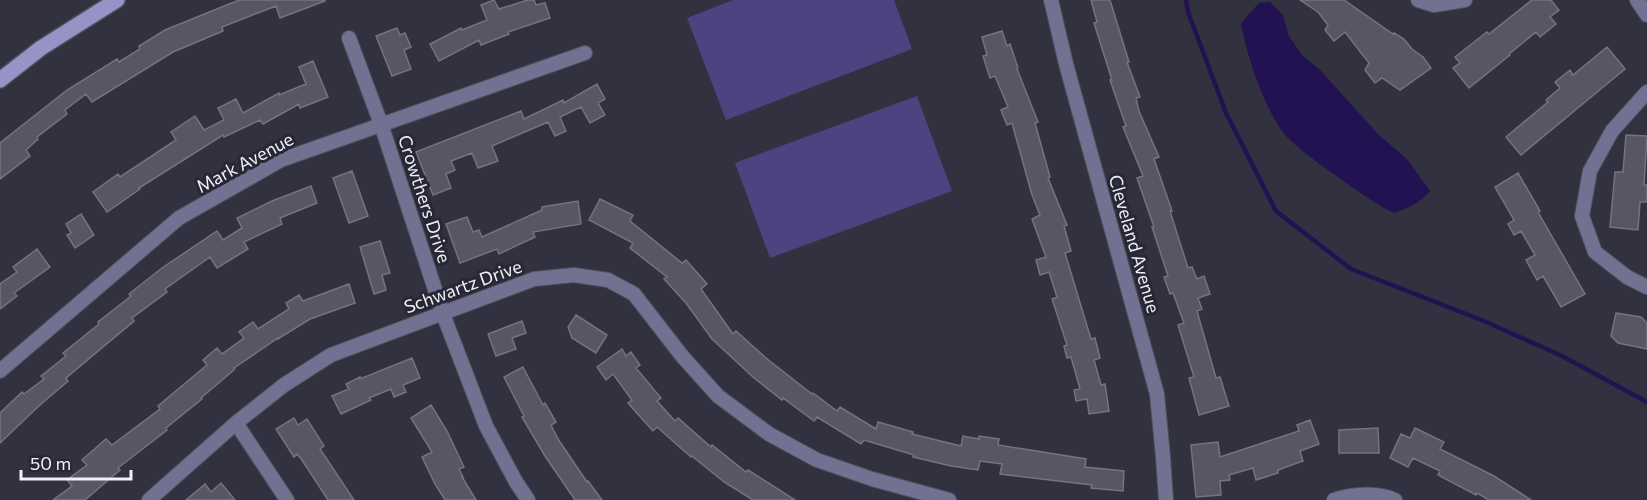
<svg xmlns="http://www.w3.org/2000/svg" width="1647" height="500" font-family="Commissioner,sans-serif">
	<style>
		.green { fill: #4b4481 }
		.water { fill: #221252 }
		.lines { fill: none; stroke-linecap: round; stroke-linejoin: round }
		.stream { stroke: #221252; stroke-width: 4.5 }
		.building { fill: #565665; stroke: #737383; stroke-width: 1.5 }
		.street-casing { stroke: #50505d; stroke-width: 16 }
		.secondary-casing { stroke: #50505d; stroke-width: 18 }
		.street { stroke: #727191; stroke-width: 14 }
		.secondary { stroke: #9693c6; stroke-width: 15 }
		.labels { text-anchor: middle; stroke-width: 6; stroke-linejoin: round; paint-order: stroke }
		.street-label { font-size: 18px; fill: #f0f0f9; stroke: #282735 }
	</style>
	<rect width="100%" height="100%" fill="#32313f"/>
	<!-- green -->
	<path class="green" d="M733 0H894L912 49 726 120 687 18Z
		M917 96 952 191 770 258 735 163Z"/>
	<!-- water -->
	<path class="water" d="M1270 2 1283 15 1289 36 1302 55 1320 70 1379 135 1407 159 1430 191C1421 202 1409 208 1394 213 1368 200 1345 182 1321 165 1308 155 1292 144 1282 131 1264 106 1246 54 1241 23L1259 3Z"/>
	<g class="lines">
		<!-- stream -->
		<path class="stream" d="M1186 0 1188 12 1226 113 1276 211 1351 269 1484 321 1562 356 1647 402"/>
	</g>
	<!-- building -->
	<path class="building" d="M239 0H325V1L280 18 276 6 222 27 223 31 173 52 92 102 86 94 65 110 67 114 37 137 38 139 26 150 30 156 0 179V143L67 90 117 59 119 62 140 49 139 46 165 30Z
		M494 0 499 9 528 0H534L536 5 545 3 550 18 508 32 509 34 481 45 479 40 439 61 430 44 461 28 462 30 487 20 481 5Z
		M1091 0H1110L1129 62H1127L1140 97 1136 98 1139 111 1159 157 1154 159 1172 211H1170L1188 268 1192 267 1197 279 1204 276 1210 294 1198 298 1202 309 1197 311 1216 378 1220 377 1229 406 1199 415 1189 378 1194 377 1178 325 1184 323 1173 293 1170 294 1164 277 1168 276 1152 227H1154L1137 178 1143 176 1123 127 1126 126 1110 80H1112L1094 23 1097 22Z
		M1300 0H1344L1393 34 1394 33 1404 39 1412 49 1423 57 1431 68 1400 90 1382 78 1375 83 1365 70 1369 63 1345 32 1334 41 1325 30 1328 25 1318 12Z
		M1532 0H1551L1559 10 1550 17 1556 24 1540 37 1536 32 1509 54 1510 55 1469 88 1453 68 1460 63 1455 57 1487 32 1489 34Z
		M397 28 400 35 405 33 411 47 404 50 411 69 392 76 376 36Z
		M1002 31 1007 46 1010 44 1018 68 1017 69 1038 122 1035 123 1050 177 1048 178 1067 225 1064 226 1071 251 1065 253 1091 339 1095 338 1100 358 1094 360 1101 385 1105 384 1109 411 1089 414 1087 399 1076 401 1074 390 1080 389 1071 357 1067 358 1064 346 1067 345 1052 299 1057 297 1049 272 1040 275 1036 260 1046 257 1032 219 1040 215 1032 195 1012 123 1007 125 1001 110 1008 107 995 76 990 78 983 56 987 55 982 37Z
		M1607 47 1625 69 1521 155 1506 137 1548 102 1546 100 1560 88 1555 82 1570 70 1573 75Z
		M313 61 328 97 300 108 299 104 263 124 260 120 224 137 223 135 139 188 140 189 107 212 93 192 118 174 120 177 176 140 171 132 195 116 204 130 224 120 218 108 236 99 243 113 279 93V95L306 84 299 67Z
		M597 84 605 99 598 103 605 115 590 123 581 107 560 117 566 131 555 136 548 122 492 146 498 161 478 168 472 153 451 161 455 170 446 174 451 188 433 195 416 152 521 111 524 119 563 100 564 103Z
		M1626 135 1647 136 1644 185H1647V202H1640L1638 230 1610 227 1615 172H1623Z
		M352 171 368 216 349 223 333 178Z
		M1518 173 1540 211 1538 212 1585 294 1561 307 1543 276 1537 280 1526 260 1535 255 1521 231 1514 235 1508 224 1514 220 1495 187Z
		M311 186 317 203 280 218 282 224 244 242 248 249 217 268 210 257 165 289 167 292 132 318 134 321 66 378 68 381 41 404 0 443V413L22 392 24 394 44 379 41 376 66 356 63 353 99 324 98 322 131 296 129 294 162 268 217 231 223 240 242 228 237 218 272 201Z
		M600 199 633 215 630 221 682 263 686 260 707 284 701 289 733 334 736 331 766 358 812 394 813 393 837 411 840 407 876 429 878 422 913 432 912 434 961 446 963 436 979 439V436L999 439 998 445 1086 459 1085 467 1124 471 1123 491 1091 488 1092 485 1000 474 1002 464 980 461 978 470 951 466 913 457 914 455 864 440 861 444 817 417 814 421 783 398 782 400 754 378 712 339 686 303 664 279 667 277 630 248 633 243 589 220Z
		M578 201 581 224 533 232 535 237 499 254 497 249 460 263 446 224 467 217 473 232 479 230 482 237 542 210V207Z
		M81 214 94 235 75 248 67 235 71 233 66 224Z
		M380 241 390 273 382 275 386 290 374 294 360 247Z
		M37 249 50 267 14 293 17 296 0 309V284L17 272 13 267Z
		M349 284 355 303 310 319 278 339V338L234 368 235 369 201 398 202 399 166 428 167 430 118 468 120 470 85 500H53L72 486 67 480 87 465 82 460 106 439 112 445 160 409 158 406 207 365 203 360 217 348 222 354 244 338 239 332 253 322 258 329 289 309 286 303 299 295 303 301Z
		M1616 313 1641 317 1647 323V349L1618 343 1611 336Z
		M576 315 607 335 596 353 572 338 568 327Z
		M522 321 526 333 512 338 516 349 496 356 488 334Z
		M622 349 626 356 631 352 640 365 636 368 661 398 657 401 675 421 678 418 711 447 712 445 746 472 748 470 795 500H753L724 482 692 456 691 457 657 427 653 431 628 403 632 400 613 374 606 380 597 367Z
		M412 358 420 378 403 385 406 392 394 397 391 389 369 398 371 400 341 414 332 396 349 389 346 384 360 377V379Z
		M523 367 543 405 545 403 556 422 551 425 558 439 587 482 588 481 602 500H575L545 456 522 417 524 416 504 377Z
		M431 405 447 431 464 467 459 469 463 477H462L476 500H445L435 484 422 457 432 452 411 418Z
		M294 418 298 425 307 419 324 446 320 449 354 500H328L302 460 297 454 294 457 276 429Z
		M1310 420 1319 444 1300 451 1303 461 1278 470V473L1256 480 1253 468 1229 475 1230 480 1220 481 1221 495 1196 497 1191 445 1218 442 1220 457 1299 431 1297 425Z
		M1378 428 1379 453H1339V430Z
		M1415 428 1444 442 1440 449 1494 476 1531 500H1489L1477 493 1476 495 1438 475 1440 471 1413 458 1408 467 1390 458 1401 434 1410 438Z
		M221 483 235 500H186L205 484 211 492Z"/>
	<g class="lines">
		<!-- street casing -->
		<g class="street-casing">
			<path id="street" d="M1051 0 1066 64 1157 394 1163 457 1166 500
				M1418 0 1434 5 1465 0
				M1637 0 1647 15
				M349 38 381 124 443 314 486 426 516 482 528 500
				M1647 92 1612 131 1590 171 1582 216 1595 252 1627 277 1647 287
				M0 371 179 218 281 160 585 53
				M236 423 287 500
				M149 500 236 423 284 385 331 355 534 279 574 275 608 280 634 294 682 356 718 396 769 434 817 460 872 479 949 500
				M1334 500C1352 494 1378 492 1395 500"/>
		</g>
		<!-- secondary casing -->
		<g class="secondary-casing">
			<path id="secondary" d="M0 80 41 48 117 0"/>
		</g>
		<!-- street -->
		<use href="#street" class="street"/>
		<!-- secondary -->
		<use href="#secondary" class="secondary"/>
	</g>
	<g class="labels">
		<!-- street labels -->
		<g class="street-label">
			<text transform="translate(245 163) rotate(-28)" y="6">Mark Avenue</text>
			<text transform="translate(424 199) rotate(72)" y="6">Crowthers Drive</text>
			<text transform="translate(1134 244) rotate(74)" y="6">Cleveland Avenue</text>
			<text transform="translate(463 287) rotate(-20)" y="6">Schwartz Drive</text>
		</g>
	</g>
	<!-- scale -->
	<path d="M21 470v9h110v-9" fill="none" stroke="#f0f0f9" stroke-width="3"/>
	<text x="30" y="470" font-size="18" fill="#f0f0f9" stroke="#282735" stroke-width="4.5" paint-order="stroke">50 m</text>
</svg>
